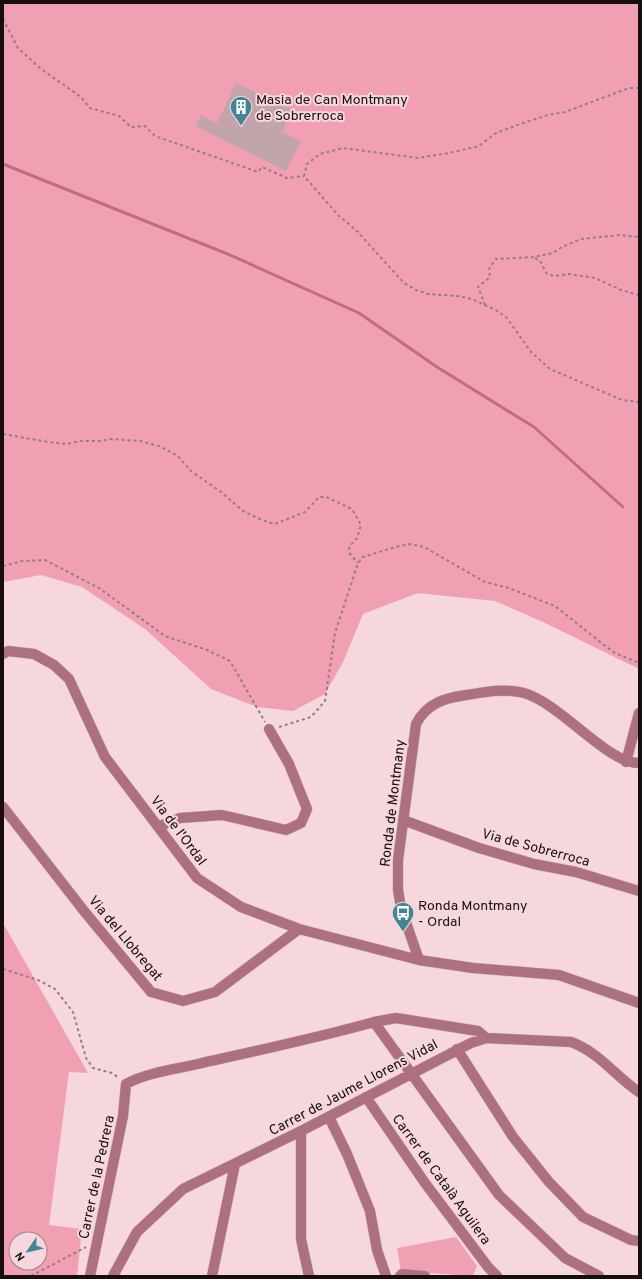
<svg xmlns="http://www.w3.org/2000/svg" width="642" height="1279" font-family="Overpass,sans-serif">
	<style>
		.green { fill: #f1a0b3; fill-rule: evenodd }
		.lines { fill: none; stroke-linecap: round; stroke-linejoin: round }
		.stream { stroke: #c46b82; stroke-width: 3 }
		.building { fill: #c1a5aa }
		.minor-casing { stroke: #cdb3b8; stroke-width: 11 }
		.path { stroke: #947e83; stroke-width: 2; stroke-dasharray: 3 3; stroke-linecap: butt }
		.minor { stroke: #ad707e; stroke-width: 10 }
		.labels { text-anchor: middle; stroke-width: 4; stroke-linejoin: round; paint-order: stroke }
		.poi-label { font-size: 14px; fill: #180e10; stroke: #f5d7dd; text-anchor: start }
		.street-label { font-size: 14px; fill: #180e10; stroke: #f5d7dd }
	</style>
	<rect width="100%" height="100%" fill="#f5d7dd"/>
	<!-- green -->
	<path class="green" d="M3 3H639V669L543 622 495 601 418 593 363 614 343 662 325 694 293 711 257 707 211 689 145 629 82 587 41 575 3 582Z
		M3 923 88 1073 69 1072 49 1225 82 1229 77 1276H3ZM16 1239H40V1263H16Z
		M456 1237 477 1266 473 1276 401 1271 397 1248Z"/>
	<g class="lines">
		<!-- stream -->
		<path class="stream" d="M3 164 230 255 359 313 437 367 534 427 623 507"/>
	</g>
	<!-- building -->
	<path class="building" d="M236 83 292 110 282 132 301 141 286 171 195 126 201 115 217 123Z"/>
	<g class="lines">
		<!-- minor casing -->
		<g class="minor-casing">
			<path id="minor" d="M3 654 8 651 34 654 54 665 69 679 105 757 197 878 241 907 299 929 419 960
				M626 762 639 713
				M639 763C608 764 560 703 524 693 504 688 486 692 466 695 445 698 427 703 416 724L398 860V890L401 908 419 960 473 968 559 975 639 1003
				M3 807 84 911 151 992 183 1001 215 992 299 929
				M403 820 479 848 534 864 576 872 639 891
				M160 826 180 818 222 815 286 830 301 823 307 809 289 764 269 729
				M374 1022 396 1018 478 1031 486 1038
				M457 1049 513 1137 549 1182 583 1217 631 1240 639 1241
				M366 1097 425 1183 488 1267 497 1276
				M329 1117 347 1154 370 1211 377 1250 386 1276
				M301 1131V1239L309 1276
				M90 1276 123 1116 126 1084C148 1072 178 1069 202 1063 260 1050 317 1038 374 1022L499 1195 565 1258 599 1276
				M113 1276 137 1232 183 1189 301 1131 471 1043 486 1038 571 1042C599 1052 615 1076 639 1092
				M212 1276 235 1164
				M400 1276 402 1274 425 1276"/>
		</g>
		<!-- path -->
		<path class="path" d="M3 19 18 48 41 69 81 97 90 108 119 116 131 127 145 126 155 136 258 172 262 167 287 178 304 176
			M639 88H629L565 112 548 115 520 124 496 133 479 146 449 153 418 158 343 148 320 154 307 164 304 176 338 215 357 231 404 283 416 290 428 294 458 296 472 299 496 310 507 318 531 352 550 369 622 400 639 402
			M535 258 540 261 547 274 554 276 569 274 595 278 621 290 639 295
			M485 305 478 287 490 277 489 269 496 259 534 257 553 253 562 247 581 239 620 235 639 237
			M3 434 48 442 67 444 79 441H102L110 439 140 441 159 446 178 456 191 471 221 492 243 511 262 520 275 524 305 512 319 497H326L352 509 361 525 357 538 349 547 350 554 358 563
			M3 566 22 561 45 560 99 588 165 636 207 650 230 661 265 722
			M279 727 311 717 325 701 335 633 358 563 363 557 399 546 410 544 424 547 485 582 509 588 555 606 604 645 615 653 639 663
			M3 969 38 980 55 989 73 1012 86 1058 93 1068 112 1073 119 1078
			M31 1276 86 1247"/>
		<!-- minor -->
		<use href="#minor" class="minor"/>
	</g>
	<!-- icons -->
	<defs>
		<g id="building-pin" transform="scale(1.15)"><path d="M0 17L-7.5 6A9.5 9.5 0 1 1 7.5 6Z" fill="#428594" stroke="#f5d7dd"/><path d="M-4-6H4V6H1V3H-1V6H-4ZM-2.5-4.3h1.7v1.8h-1.7ZM.8-4.3h1.7v1.8H.8ZM-2.5-1h1.7V.8h-1.7ZM.8-1h1.7V.8H.8Z" fill="#fff"/></g>
		<g id="bus-pin" transform="scale(1.15)"><path d="M0 17L-7.5 6A9.5 9.5 0 1 1 7.5 6Z" fill="#428594" stroke="#f5d7dd"/><path d="M-5-6H5V4H4V6H2V4H-2V6H-4V4H-5ZM-3.5-4V0h7V-4ZM-3.5 1.2v1.5H-2V1.2ZM2 1.2v1.5H3.5V1.2Z" fill="#fff"/></g>
	</defs>
	<g fill-rule="evenodd">
		<use href="#building-pin" x="241" y="107"/>
		<use href="#bus-pin" x="403" y="913"/>
	</g>
	<g class="labels">
		<!-- poi labels -->
		<g class="poi-label">
			<text x="256" y="104">Masia de Can Montmany<tspan x="256" dy="16">de Sobrerroca</tspan></text>
			<text x="418" y="910">Ronda Montmany<tspan x="418" dy="16">- Ordal</tspan></text>
		</g>
		<!-- street labels -->
		<g class="street-label">
			<text transform="translate(392 803) rotate(-83)" y="5">Ronda de Montmany</text>
			<text transform="translate(179 830) rotate(53)" y="5">Via de l'Ordal</text>
			<text transform="translate(536 847) rotate(15)" y="5">Via de Sobrerroca</text>
			<text transform="translate(126 938) rotate(50)" y="5">Via del Llobregat</text>
			<text transform="translate(353 1087) rotate(-28)" y="5">Carrer de Jaume Llorens Vidal</text>
			<text transform="translate(96 1177) rotate(-78)" y="5">Carrer de la Pedrera</text>
			<text transform="translate(442 1179) rotate(54)" y="5">Carrer de Català Aguilera</text>
		</g>
	</g>
	<!-- border -->
	<rect width="642" height="1279" fill="none" stroke="#180e10" stroke-width="8"/>
	<!-- north arrow -->
	<g transform="translate(28 1251) rotate(236)"><circle r="19" fill="#f5d7dd" stroke="#9d878b"/>
	<path d="M0-3L7 15L0 10L-7 15Z" fill="#428594"/>
	<text y="-6" font-size="11" font-weight="bold" text-anchor="middle" fill="#180e10">N</text>
	</g>
</svg>
